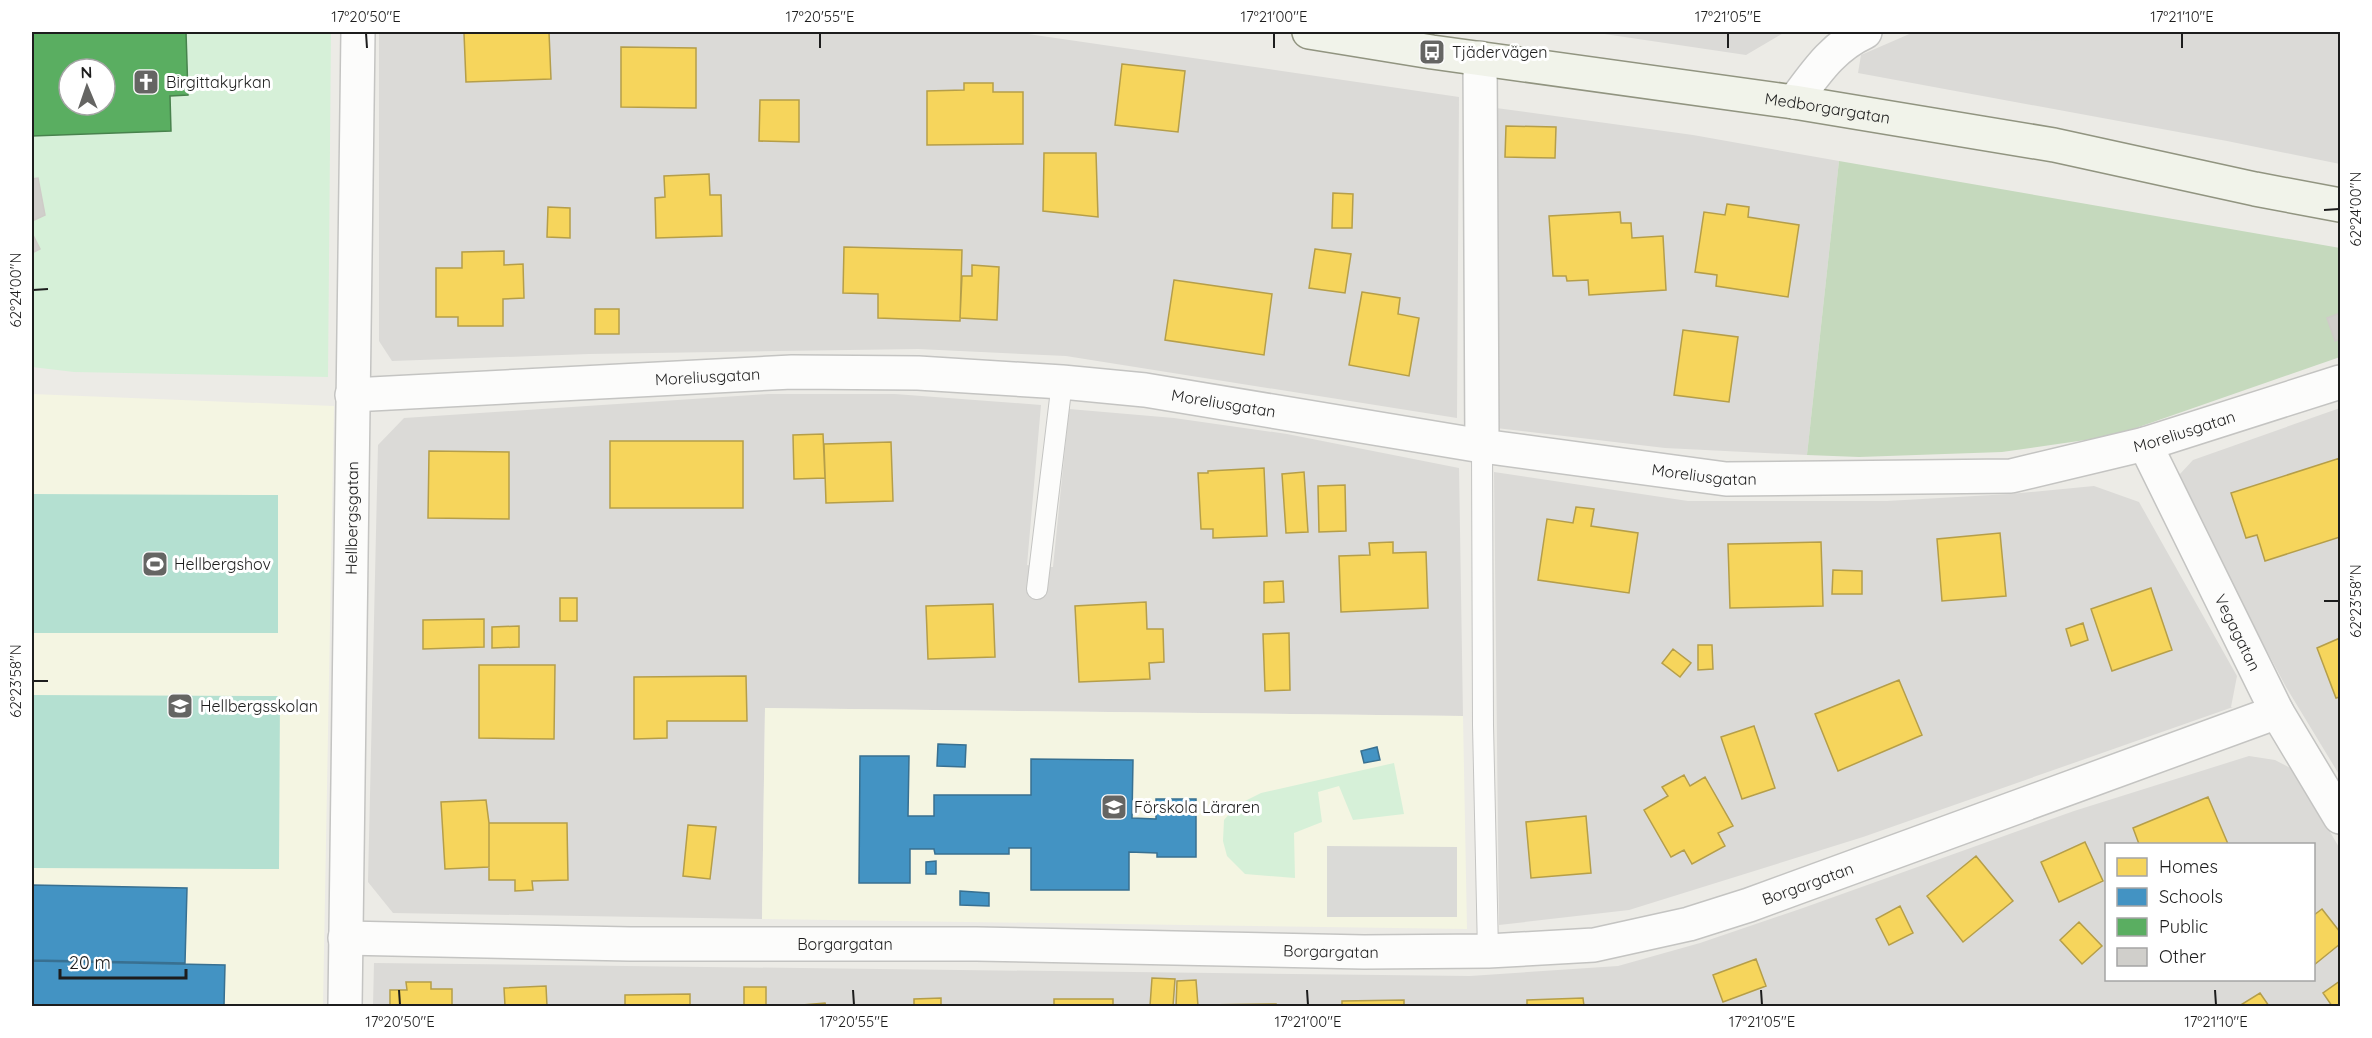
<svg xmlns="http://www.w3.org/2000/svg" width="2372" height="1038" font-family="Quicksand,sans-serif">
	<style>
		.residential { fill: #dbdad7; fill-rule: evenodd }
		.education { fill: #f4f5e2 }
		.forest { fill: #c5d9bd }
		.park { fill: #d6f0d8; fill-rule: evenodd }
		.pitch { fill: #b4e0d1 }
		.parking { fill: #dadad7 }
		.homes { fill: #f6d55c; stroke: #b59e49; stroke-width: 1.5 }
		.schools { fill: #4393c3; stroke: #387091; stroke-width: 1.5 }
		.public { fill: #5aae61; stroke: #48824d; stroke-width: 1.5; fill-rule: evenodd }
		.building { fill: #d0cfcb; stroke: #cfccc8; stroke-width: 1.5 }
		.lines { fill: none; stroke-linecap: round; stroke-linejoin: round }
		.lane-casing { stroke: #c4c4c2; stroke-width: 22 }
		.street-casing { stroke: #c4c4c2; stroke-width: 36 }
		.secondary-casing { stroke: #919480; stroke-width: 36 }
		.lane { stroke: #fcfcfb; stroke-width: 20 }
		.street { stroke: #fcfcfb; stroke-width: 33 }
		.secondary { stroke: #f1f3ea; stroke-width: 33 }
		.ticks { fill: none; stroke: #1d1d1d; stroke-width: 2 }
		.labels { text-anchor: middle; stroke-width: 6; stroke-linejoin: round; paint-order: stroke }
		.poi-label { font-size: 16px; fill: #1d1d1d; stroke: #fff; text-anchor: start }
		.street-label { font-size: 16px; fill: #1d1d1d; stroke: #fff }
		.neatline { fill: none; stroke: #1d1d1d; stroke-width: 2 }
		.ticks-label { font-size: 15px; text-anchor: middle; fill: #1d1d1d }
	</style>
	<rect width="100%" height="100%" fill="#ecebe6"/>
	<!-- residential -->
	<path class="residential" d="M379 32H1015L1459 97 1457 418 1066 356 918 349 589 354 392 361 379 341Z
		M1591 32H1785L1746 55Z
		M1914 32H2340V164L2227 141 1858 73 1861 55Z
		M1496 108 1693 135 1839 161 1807 455 1665 448 1496 428Z
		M768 394H895L1041 405 1027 565 1039 567H1053L1069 409 1174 418 1287 434 1459 468 1463 716 765 708 762 919 393 913 368 882 378 445 404 418Z
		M2340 408V776L2286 687 2184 494 2180 474 2193 460Z
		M1494 472 1688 501H1887L2010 494 2094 486 2139 502 2237 676 2231 707H2233L1863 837 1629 910 1499 925Z
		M2249 756 2275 760 2294 770 2340 849V1006H373L374 963 1470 976 1618 966 1700 943 1803 908 2074 811ZM2106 844H2314V980H2106Z"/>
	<!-- education -->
	<path class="education" d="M32 394 334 406 323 1006H32Z
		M765 708 1463 716 1467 929 762 919Z"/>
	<!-- forest -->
	<path class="forest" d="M1839 161 2340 248V357L2113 436 2002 452 1859 457 1807 455Z"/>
	<!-- park -->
	<path class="park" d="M32 32H331L328 377 74 372 32 367ZM69 69H105V105H69Z
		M1394 763 1404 814 1353 820 1339 786 1318 792 1322 822 1294 833 1295 878 1245 874 1227 856 1223 841 1224 820 1237 805 1261 793Z"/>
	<!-- pitch -->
	<path class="pitch" d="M32 494 278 495V633H32Z
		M32 695 280 696 279 869 32 868Z"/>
	<!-- parking -->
	<path class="parking" d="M1997 32H2074L2038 41 1997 35Z
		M1327 846 1457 847V917H1327Z"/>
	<!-- homes -->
	<path class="homes" d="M549 32 551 79 466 82 464 33Z
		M621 47 696 48V108L621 107Z
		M1122 64 1185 71 1178 132 1115 125Z
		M964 83H993V92H1023V144L927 145V91L964 90Z
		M760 100H799V142L759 141Z
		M1506 126 1556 127 1555 158 1505 157Z
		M1044 153H1096L1098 217 1043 211Z
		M709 174 710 195H721L722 236 656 238 655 198 665 197 664 176Z
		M1333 193 1353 194 1352 228H1332Z
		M1727 204 1749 207 1748 217 1799 225 1788 297 1716 286 1717 275 1695 272 1704 212 1725 215Z
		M548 207 570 208V238L547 237Z
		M1620 212 1621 223H1631L1632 238 1663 236 1666 290 1589 295 1588 280 1567 281 1566 276H1553L1549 216Z
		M844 247 962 250 960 321 878 318V294L843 293Z
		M1315 249 1351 254 1345 293 1309 288Z
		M504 251V265L523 264 524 298 503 299V326H458V317H436V268H462V252Z
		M972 265 999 267 997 320 960 318 962 276H972Z
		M1174 280 1272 294 1264 355 1165 340Z
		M1362 292 1400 298 1398 314 1419 318 1409 376 1349 365Z
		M595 309H619V334H595Z
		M1683 330 1738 337 1729 402 1674 395Z
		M823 434 825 478 794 479 793 435Z
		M610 441H743V508H610Z
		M891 442 893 501 826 503 824 444Z
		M429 451 509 452V519L428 518Z
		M2340 458V537L2265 561 2257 535 2246 538 2231 493Z
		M1264 468 1267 536 1213 538V529H1201L1198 473H1208V471Z
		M1304 472 1308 532 1286 533 1282 474Z
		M1345 485 1346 531 1319 532 1318 486Z
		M1576 507 1594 509 1591 526 1638 533 1629 593 1538 580 1547 519 1573 523Z
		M2000 533 2006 596 1942 601 1937 539Z
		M1393 542V553L1426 552 1428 608 1341 612 1339 556 1370 555 1369 543Z
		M1821 542 1823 606 1730 608 1728 544Z
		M1833 570 1862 571V594H1832Z
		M1283 581 1284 602 1264 603V582Z
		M2151 588 2172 650 2112 671 2091 609Z
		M560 598H577V621H560Z
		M1146 602 1147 629H1163L1164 662 1149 663 1150 679 1079 682 1075 606Z
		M993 604 995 657 928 659 926 606Z
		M484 619V647L423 649V620Z
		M2083 623 2088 640 2071 646 2066 629Z
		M519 626V647L492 648V627Z
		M1289 633 1290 690 1265 691 1263 634Z
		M2340 638V697L2336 698 2317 648Z
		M1698 645H1712L1713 669 1698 670Z
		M1673 649 1691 663 1680 677 1662 663Z
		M479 665H555L554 739 479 738Z
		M746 676 747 721H667V738L634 739V677Z
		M1899 680 1922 735 1838 771 1815 714Z
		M1754 726 1775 788 1742 799 1721 737Z
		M1684 775 1690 786 1705 777 1733 826 1718 833 1725 846 1692 864 1684 850 1671 857 1644 810 1668 796 1662 787Z
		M2208 797 2228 844H2139L2133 828Z
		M486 800 489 823V867L445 869 441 802Z
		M1586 816 1591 873 1531 878 1526 822Z
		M489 823H567L568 880 532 881 533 890 515 891V880H489Z
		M688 825 716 827 710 879 683 876Z
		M2085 842 2103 881 2059 902 2041 862Z
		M1976 856 2013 901 1963 942 1927 896Z
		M1900 906 1913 933 1889 945 1876 919Z
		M2322 909 2340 932V944L2314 965V915Z
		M2079 922 2102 946 2082 964 2060 940Z
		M1756 959 1766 986 1723 1002 1713 975Z
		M1152 978 1175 979 1173 1006H1150Z
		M1196 980 1198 1006H1176L1177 981Z
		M2340 981V1006H2332L2323 993Z
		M406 982H431V989H452V1006H390V990H407Z
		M546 986 547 1006H505L504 988Z
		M744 987H766V1006H744Z
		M2260 993 2269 1006H2239Z
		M690 994V1006H625V995Z
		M941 998V1006H914V999Z
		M1583 998 1584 1006H1527V1000Z
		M1054 999H1113V1006H1054Z
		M1404 1000V1006H1342V1001Z
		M825 1003 826 1006H790Z
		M1276 1004V1006H1202V1005Z"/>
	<!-- schools -->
	<path class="schools" d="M938 744 966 745 965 767 937 766Z
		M1377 747 1380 760 1364 763 1361 751Z
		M860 756H909L908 816H934V795H1031V759L1133 760 1132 818 1156 819V799H1196V857H1157V853L1129 852V890H1031V848H1009V854H935L934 849H910V883H859Z
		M936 861V874H926V862Z
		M32 885 187 888 185 963 32 960Z
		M960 891 989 893V906L960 905Z
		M32 961 225 965 224 1006H32Z"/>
	<!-- public -->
	<path class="public" d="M32 32H186L188 95 170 96 171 131 32 136ZM69 69H105V105H69Z"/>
	<!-- building -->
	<path class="building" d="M38 178 45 215 32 221V179Z
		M32 233 40 249 32 253Z
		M2340 313V339L2335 341 2327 318Z"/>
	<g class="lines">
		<!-- lane casing -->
		<g class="lane-casing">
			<path id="lane" d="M1482 446 1483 725 1488 951
				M1037 589 1062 382"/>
		</g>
		<!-- street casing -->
		<g class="street-casing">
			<g id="street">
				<path d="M1480 58 1482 446"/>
				<path d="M1794 102C1815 74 1832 47 1865 32"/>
				<path id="s1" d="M352 395 792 372 918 373 1062 382 1145 390 1482 446 1726 479 2011 476 2145 444 2340 382"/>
				<path id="s2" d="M2145 444 2277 712 2340 817"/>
				<path id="s3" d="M345 938 630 944H976L1364 952 1488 951 1594 945 1689 924 1749 905 2277 712"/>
				<path id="s4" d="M345 1006 358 32"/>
			</g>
		</g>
		<!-- secondary casing -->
		<g class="secondary-casing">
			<g id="secondary">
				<path id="s5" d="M1309 32 1432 52 1794 102 2054 145 2255 189 2340 205"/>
			</g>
		</g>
		<!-- lane -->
		<use href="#lane" class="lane"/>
		<!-- street -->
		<use href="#street" class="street"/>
		<!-- secondary -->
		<use href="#secondary" class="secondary"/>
	</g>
	<!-- ticks -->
	<path class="ticks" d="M366 33 367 48M820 33V48M1274 33V48M1728 33V48M2182 33V48M2324 210 2339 209M33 290 48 289M2324 601H2339M33 681H48M399 990 400 1005M853 990 854 1005M1307 990 1308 1005M1761 990 1762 1005M2215 990 2216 1005"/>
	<!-- icons -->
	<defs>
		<g id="bus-square" transform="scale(1.35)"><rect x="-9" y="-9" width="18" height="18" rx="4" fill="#656563" stroke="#fff"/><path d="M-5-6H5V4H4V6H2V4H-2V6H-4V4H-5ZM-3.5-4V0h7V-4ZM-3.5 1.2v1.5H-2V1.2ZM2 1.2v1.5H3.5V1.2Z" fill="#fff"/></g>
		<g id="church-square" transform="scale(1.35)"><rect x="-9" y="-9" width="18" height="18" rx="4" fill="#656563" stroke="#fff"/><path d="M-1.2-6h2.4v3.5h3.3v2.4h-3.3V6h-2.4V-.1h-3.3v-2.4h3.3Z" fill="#fff"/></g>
		<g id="stadium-square" transform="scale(1.35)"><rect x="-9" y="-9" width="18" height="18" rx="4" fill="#656563" stroke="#fff"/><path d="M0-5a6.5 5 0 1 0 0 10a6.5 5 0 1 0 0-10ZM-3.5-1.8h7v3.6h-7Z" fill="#fff"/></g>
		<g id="school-square" transform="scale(1.35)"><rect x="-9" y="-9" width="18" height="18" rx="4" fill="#656563" stroke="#fff"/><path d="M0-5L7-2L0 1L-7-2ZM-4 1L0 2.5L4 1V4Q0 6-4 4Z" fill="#fff"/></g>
	</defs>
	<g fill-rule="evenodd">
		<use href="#bus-square" x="1432" y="52"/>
		<use href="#church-square" x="146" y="82"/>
		<use href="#stadium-square" x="155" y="564"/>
		<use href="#school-square" x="180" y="706"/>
		<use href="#school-square" x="1114" y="807"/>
	</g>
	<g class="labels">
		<!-- poi labels -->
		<g class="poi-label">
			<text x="1452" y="58">Tjädervägen</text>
			<text x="166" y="88">Birgittakyrkan</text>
			<text x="174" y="570">Hellbergshov</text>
			<text x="200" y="712">Hellbergsskolan</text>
			<text x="1134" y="813">Förskola Läraren</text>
		</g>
		<!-- street labels -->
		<g class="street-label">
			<text dy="6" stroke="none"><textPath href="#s5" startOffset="524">Medborgargatan</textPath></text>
			<text dy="6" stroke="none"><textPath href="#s1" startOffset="356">Moreliusgatan</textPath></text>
			<text dy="6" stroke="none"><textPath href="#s1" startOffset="874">Moreliusgatan</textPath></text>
			<text dy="6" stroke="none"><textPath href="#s1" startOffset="1846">Moreliusgatan</textPath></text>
			<text dy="6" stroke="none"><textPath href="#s1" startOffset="1360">Moreliusgatan</textPath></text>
			<text dy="6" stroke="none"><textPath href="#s4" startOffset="488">Hellbergsgatan</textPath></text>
			<text dy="6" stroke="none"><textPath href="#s2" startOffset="210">Vegagatan</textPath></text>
			<text dy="6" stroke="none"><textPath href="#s3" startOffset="1472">Borgargatan</textPath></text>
			<text dy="6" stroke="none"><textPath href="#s3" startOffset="500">Borgargatan</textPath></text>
			<text dy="6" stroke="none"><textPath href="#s3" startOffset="986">Borgargatan</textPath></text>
		</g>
	</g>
	<!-- border -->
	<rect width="2372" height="1038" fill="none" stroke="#ffffff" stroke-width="66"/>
	<!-- legend -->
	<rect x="2105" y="843" width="210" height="138" fill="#ffffff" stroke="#a5a5a5" stroke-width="1.5"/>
	<rect x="2117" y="858" width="30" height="18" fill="#f6d55c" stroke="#a5a5a5" stroke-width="1.5"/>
	<text x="2159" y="873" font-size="18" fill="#1d1d1d">Homes</text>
	<rect x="2117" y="888" width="30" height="18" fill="#4393c3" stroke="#a5a5a5" stroke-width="1.5"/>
	<text x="2159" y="903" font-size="18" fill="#1d1d1d">Schools</text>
	<rect x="2117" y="918" width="30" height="18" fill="#5aae61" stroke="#a5a5a5" stroke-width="1.5"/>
	<text x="2159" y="933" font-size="18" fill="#1d1d1d">Public</text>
	<rect x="2117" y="948" width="30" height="18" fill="#d0cfcb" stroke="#a5a5a5" stroke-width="1.5"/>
	<text x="2159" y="963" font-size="18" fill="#1d1d1d">Other</text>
	<!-- north arrow -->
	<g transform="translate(87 87) rotate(358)"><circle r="28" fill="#ffffff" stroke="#a5a5a5" stroke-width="1.5"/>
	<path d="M0-4.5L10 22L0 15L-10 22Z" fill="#656563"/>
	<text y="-9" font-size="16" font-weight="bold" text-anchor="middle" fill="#1d1d1d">N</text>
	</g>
	<!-- scale -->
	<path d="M60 969v9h126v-9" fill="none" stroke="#1d1d1d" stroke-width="3"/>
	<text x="69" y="969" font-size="18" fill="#1d1d1d" stroke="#ffffff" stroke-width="4.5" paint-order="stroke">20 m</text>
	<rect x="33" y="33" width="2306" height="972" class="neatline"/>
	<g class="ticks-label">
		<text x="366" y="22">17°20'50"E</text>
		<text x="820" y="22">17°20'55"E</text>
		<text x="1274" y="22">17°21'00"E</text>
		<text x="1728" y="22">17°21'05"E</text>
		<text x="2182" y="22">17°21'10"E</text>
		<text transform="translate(2356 209) rotate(-90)" y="5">62°24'00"N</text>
		<text transform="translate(16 290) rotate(-90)" y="5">62°24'00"N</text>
		<text transform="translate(2356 601) rotate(-90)" y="5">62°23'58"N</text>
		<text transform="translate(16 681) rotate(-90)" y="5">62°23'58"N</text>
		<text x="400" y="1027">17°20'50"E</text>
		<text x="854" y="1027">17°20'55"E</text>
		<text x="1308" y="1027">17°21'00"E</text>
		<text x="1762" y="1027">17°21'05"E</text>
		<text x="2216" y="1027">17°21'10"E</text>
	</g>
</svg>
